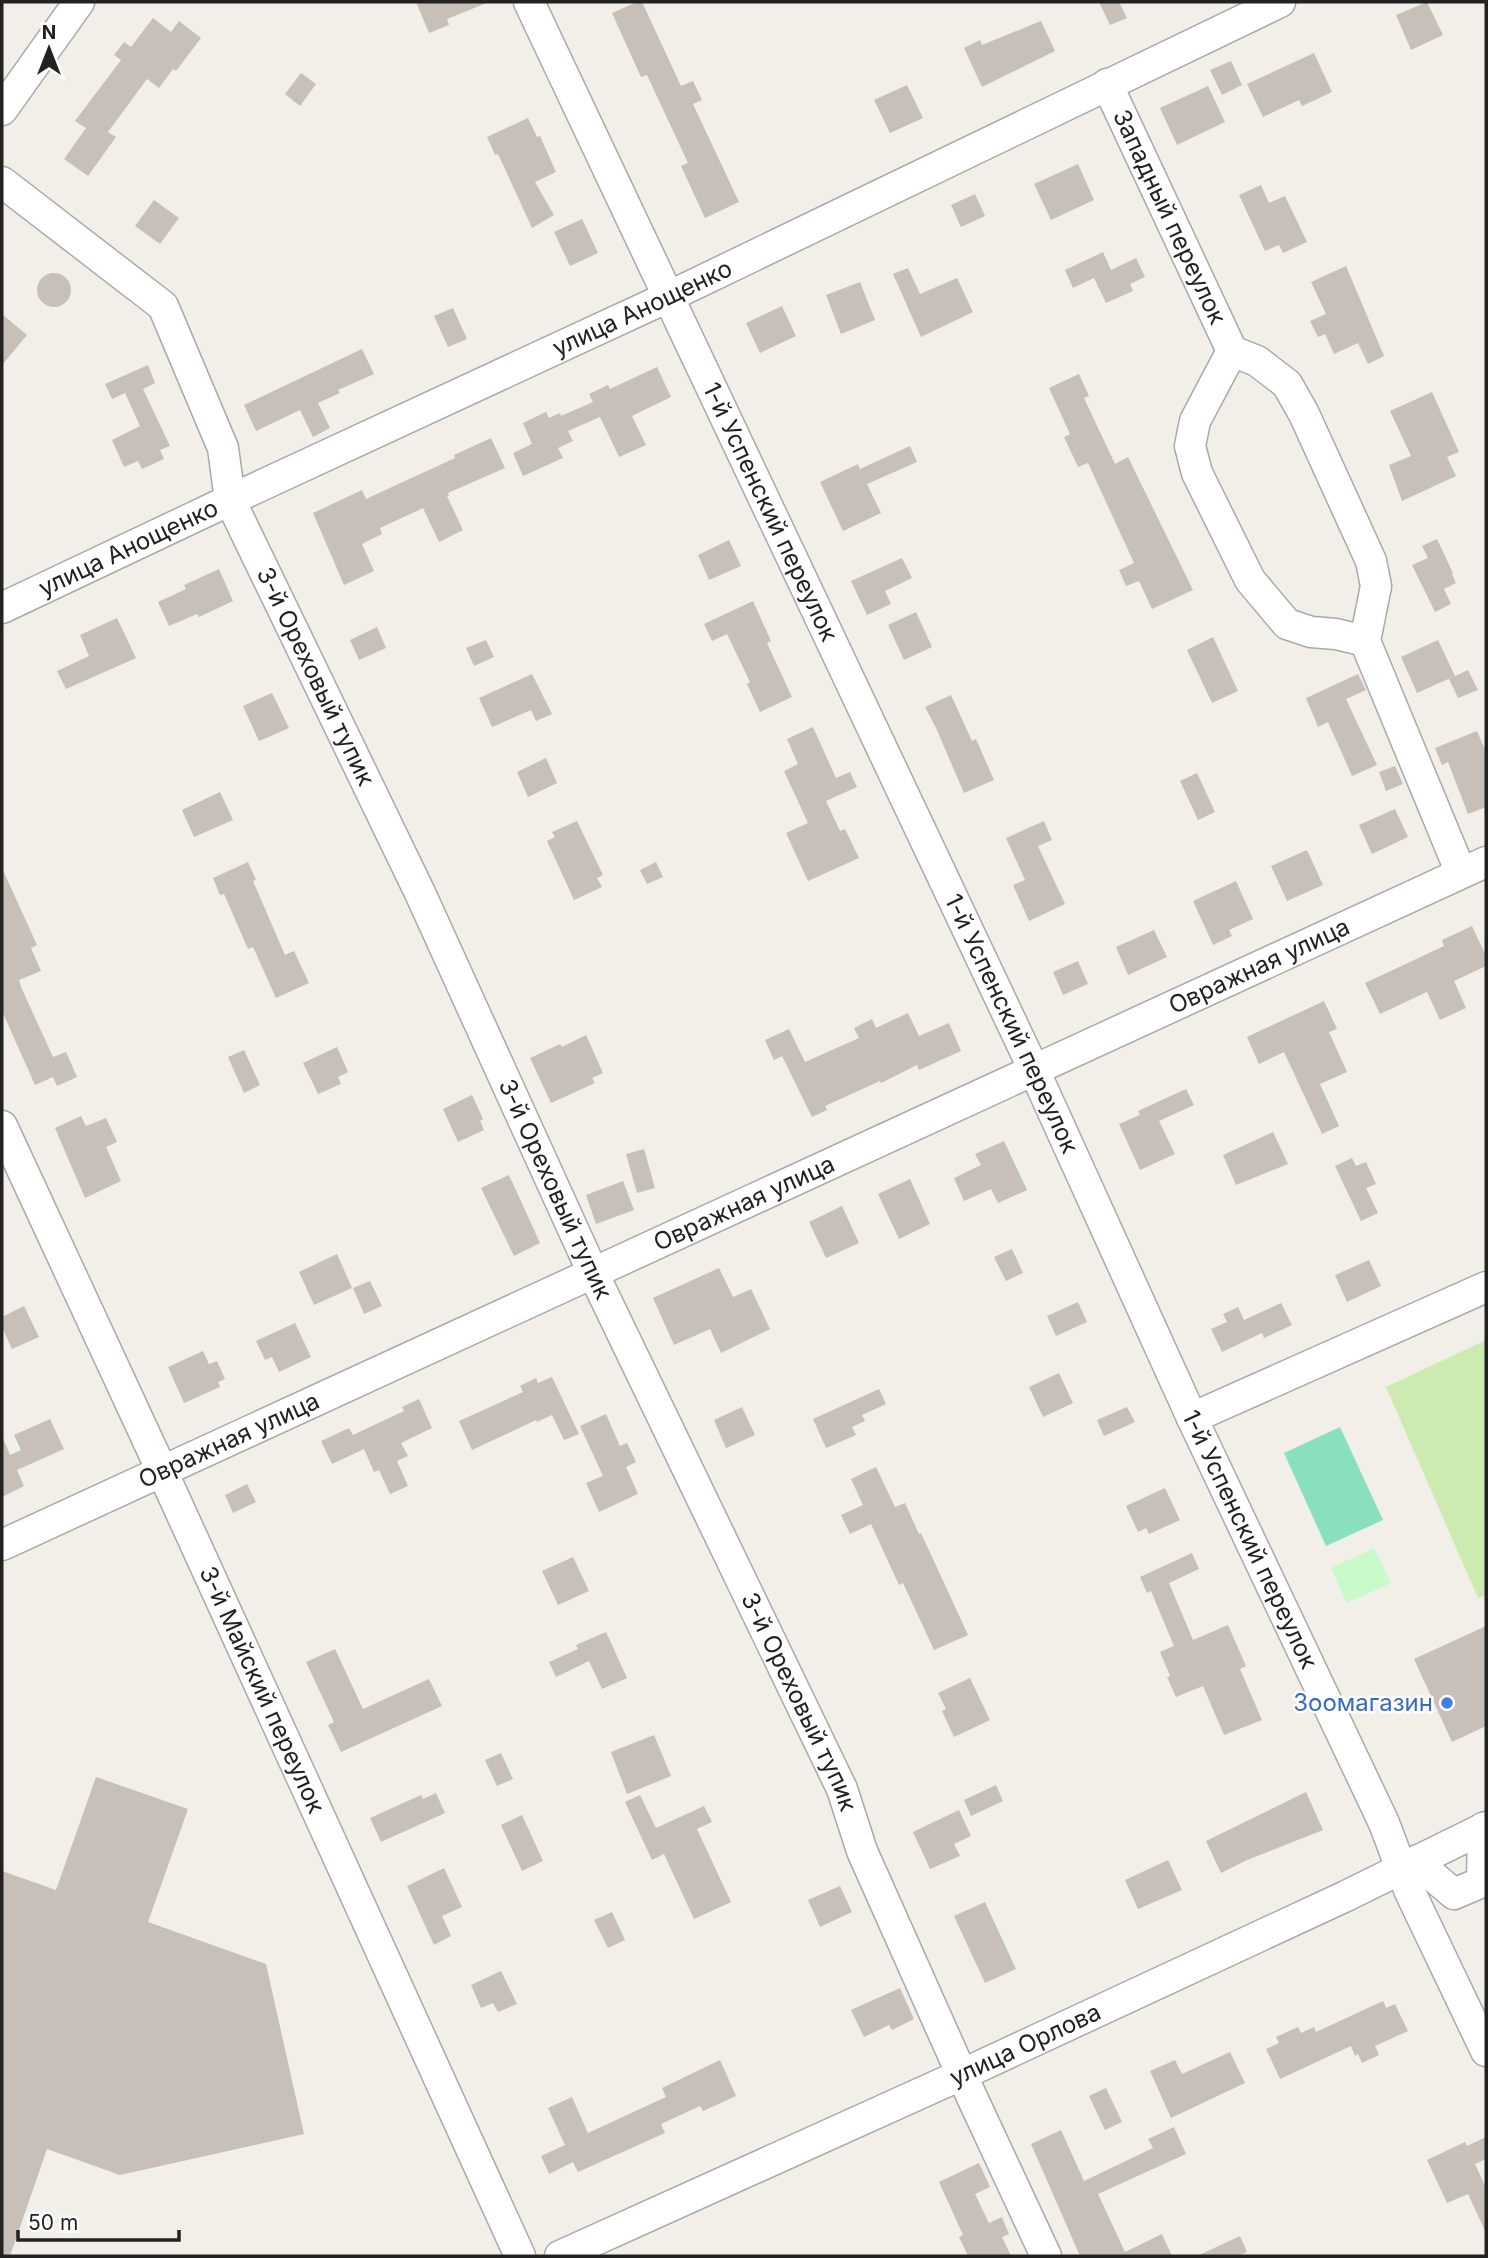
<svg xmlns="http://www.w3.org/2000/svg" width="1488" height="2258" font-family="Inter,sans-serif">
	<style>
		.grass { fill: #cdebb0 }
		.park { fill: #c8facc }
		.pitch { fill: #88e0be }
		.building { fill: #c7bfb8 }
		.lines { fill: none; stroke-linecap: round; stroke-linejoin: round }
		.minor-casing { stroke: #a9a9a9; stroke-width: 33 }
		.minor { stroke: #fff; stroke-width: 30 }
		.shop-dot { fill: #3f7fe0; stroke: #fff; stroke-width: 2.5 }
		.labels { text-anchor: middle; stroke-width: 5; stroke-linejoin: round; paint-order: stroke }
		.street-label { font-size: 24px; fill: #222; stroke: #fff }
		.shop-label { font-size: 24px; fill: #366cbe; stroke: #fff; text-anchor: end }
	</style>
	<rect width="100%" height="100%" fill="#f2efe9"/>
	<!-- grass -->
	<path class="grass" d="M1486 1340V1595L1478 1598 1386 1387Z"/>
	<!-- park -->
	<path class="park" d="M1374 1548 1391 1583 1347 1603 1331 1568Z"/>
	<!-- pitch -->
	<path class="pitch" d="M1340 1427 1383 1520 1326 1546 1284 1453Z"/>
	<!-- building -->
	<path class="building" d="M416 2H489L447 19 449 25 429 33Z
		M637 2H642L681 86 693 81 702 100 693 104 739 202 705 218 681 166 688 163 647 75 641 77 612 13Z
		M1099 2H1119L1127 18 1110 25Z
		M1427 2 1443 35 1411 50 1396 15Z
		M153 18 171 32 179 21 201 38 176 71 173 69 159 88 147 79 108 132 116 137 88 176 64 159 86 128 75 121 121 60 114 55 124 42 131 47Z
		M1041 21 1055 51 982 87 964 48 980 40 982 45Z
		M1314 53 1332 92 1302 106 1299 100 1263 117 1247 84Z
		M1231 61 1242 85 1222 95 1210 70Z
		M301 73 316 84 300 106 285 94Z
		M907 85 923 118 890 133 874 100Z
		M1208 86 1225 122 1177 145 1160 108Z
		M528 118 537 137 540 136 556 172 535 182 554 215 532 228 498 154 495 155 487 137Z
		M1078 164 1094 200 1051 220 1034 184Z
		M1261 185 1269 203 1285 196 1307 242 1283 253 1279 245 1265 251 1239 195Z
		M975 194 985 216 961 227 951 205Z
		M154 200 179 218 160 244 135 226Z
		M582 219 598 253 570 266 554 232Z
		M1103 252 1111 270 1136 258 1145 277 1130 284 1133 291 1106 303 1094 278 1073 288 1065 270Z
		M1346 266 1384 356 1368 364 1358 343 1334 354 1325 334 1318 337 1310 321 1326 314 1311 282Z
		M908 268 920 294 957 278 973 312 921 337 893 274Z
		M37 290a17 17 0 1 1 34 0a17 17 0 1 1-34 0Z
		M860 282 875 320 841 334 826 295Z
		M782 306 796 336 760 353 746 323Z
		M453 308 467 339 448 347 434 316Z
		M2 314 27 335 2 365Z
		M362 349 374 374 338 390 340 393 318 403 330 428 313 437 300 410 256 431 244 405Z
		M148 365 155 383 143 389 170 446 160 450 164 459 142 469 138 461 124 467 112 440 140 426 125 393 112 399 105 384Z
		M657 367 671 397 632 416 646 445 619 457 600 417 568 431 573 441 558 448 563 458 523 476 513 453 532 444 523 423 546 412 549 418 560 413 561 416 593 402 589 394 608 385 610 389Z
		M1079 374 1089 396 1084 398 1115 464 1128 457 1193 590 1152 609 1139 581 1126 586 1119 570 1134 563 1088 463 1078 467 1064 437 1070 434 1049 388Z
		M1432 392 1459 452 1447 457 1456 476 1402 501 1389 465 1411 456 1390 411Z
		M491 438 505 468 448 493 449 496H447L463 530 439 542 423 508 380 528 382 534 362 544 374 571 344 585 313 513 362 490 366 499 455 458 454 455Z
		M910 446 917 462 867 484 881 513 843 531 820 482 858 464 860 469Z
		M1437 539 1453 573 1452 574 1456 583 1444 589 1451 604 1435 612 1412 565 1428 558 1422 546Z
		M729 540 741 566 709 580 698 555Z
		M902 558 912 578 885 591 891 604 867 615 851 581Z
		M219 569 233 601 199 617 197 614 169 626 158 602 186 589 184 585Z
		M753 601 771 641 767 643 792 697 760 712 747 684 750 682 727 634 712 641 704 624Z
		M916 612 932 647 904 660 888 625Z
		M117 618 136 658 66 689 57 671 89 656 80 635Z
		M377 627 386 648 359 660 350 640Z
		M1213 637 1238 691 1212 703 1187 650Z
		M486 640 494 657 474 666 466 648Z
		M1438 640 1455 676 1417 693 1401 657Z
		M1468 670 1478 690 1458 698 1449 679Z
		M532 674 552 714 536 721 531 710 492 727 479 698Z
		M1358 674 1366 690 1346 699 1377 765 1352 776 1328 722 1318 727 1306 698Z
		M272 693 289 728 259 741 243 706Z
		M951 695 972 741 976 739 994 780 964 793 936 728 925 707Z
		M813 727 836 778 850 772 857 787 826 801 840 831 845 829 859 858 808 881 786 833 808 823 784 771 798 764 787 739Z
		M1477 731 1486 752V807L1468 814 1448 762 1442 765 1435 748Z
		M546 758 557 783 528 797 517 772Z
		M1395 766 1403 784 1386 791 1379 772Z
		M1197 773 1215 812 1198 820 1180 781Z
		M220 792 233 820 194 837 182 810Z
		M1395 809 1408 837 1372 854 1359 825Z
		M577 821 603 875 597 878 602 887 574 900 547 841 555 837 552 832Z
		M1044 821 1052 840 1038 846 1065 904 1029 921 1013 885 1025 880 1006 838Z
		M1307 850 1323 885 1287 901 1271 866Z
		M248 862 256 880 253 881 285 955 294 951 309 983 276 998 253 947 248 949 224 894 220 895 213 878Z
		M656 862 663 877 647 884 640 870Z
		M2 868 37 945 31 948 41 971 19 980 21 987 53 1057 66 1052 77 1077 57 1086 53 1077 35 1085 2 1011Z
		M1236 881 1253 919 1229 930 1232 936 1213 945 1193 901Z
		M1472 926 1486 956V966L1454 981 1466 1008 1440 1020 1427 992 1380 1014 1365 983 1444 946 1442 940Z
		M1154 930 1167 957 1128 975 1116 947Z
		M1078 961 1088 984 1063 995 1053 972Z
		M1324 1001 1337 1029 1329 1032 1347 1072 1320 1084 1339 1126 1322 1134 1284 1052 1259 1064 1247 1037Z
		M908 1013 919 1036 949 1023 961 1051 919 1070 917 1065 881 1083 880 1081 825 1106 827 1110 812 1117 782 1056 774 1060 765 1040 789 1029 805 1062 859 1038 854 1028 872 1019 876 1028Z
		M586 1035 603 1073 592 1078 595 1083 551 1103 530 1058 560 1044 562 1047Z
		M337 1047 348 1072 338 1077 341 1084 318 1094 303 1063Z
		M244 1050 260 1085 244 1093 228 1057Z
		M1186 1089 1194 1105 1159 1121 1175 1154 1140 1170 1119 1124 1140 1115 1138 1111Z
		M472 1095 483 1119 480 1121 484 1130 458 1142 443 1109Z
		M81 1116 86 1126 106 1118 117 1142 106 1147 121 1181 85 1198 55 1128Z
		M1273 1132 1288 1164 1236 1185 1223 1155Z
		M1004 1141 1027 1190 998 1203 991 1189 964 1201 954 1178 981 1165 975 1154Z
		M644 1149 655 1188 637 1193 626 1154Z
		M1352 1158 1356 1166 1366 1162 1376 1184 1366 1188 1378 1213 1361 1221 1335 1166Z
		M509 1175 540 1243 514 1256 481 1188Z
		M910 1179 930 1224 899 1239 878 1194Z
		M623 1181 634 1210 596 1224 586 1195Z
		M842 1206 859 1243 826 1258 809 1222Z
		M1012 1249 1023 1273 1006 1281 994 1257Z
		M337 1254 352 1288 314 1305 299 1272Z
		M1369 1260 1381 1286 1347 1302 1335 1275Z
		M719 1268 733 1297 751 1289 770 1329 721 1353 710 1329 674 1345 653 1298Z
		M370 1281 382 1306 364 1314 353 1288Z
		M1078 1302 1087 1322 1056 1336 1047 1316Z
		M1281 1303 1292 1325 1264 1338 1262 1333 1222 1352 1211 1329 1227 1322 1223 1314 1238 1307 1244 1320Z
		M24 1306 39 1337 12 1349 2 1327V1317Z
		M295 1323 311 1357 279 1372 272 1357 265 1360 256 1341Z
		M203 1351 209 1364 217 1361 225 1379 218 1382 220 1387 184 1403 168 1367Z
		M1059 1373 1073 1403 1043 1417 1029 1387Z
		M552 1377 579 1434 564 1440 552 1415 537 1422 536 1420 472 1450 459 1421 523 1392 520 1386 536 1378 538 1383Z
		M879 1389 886 1404 862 1415 865 1421 852 1427 856 1435 826 1448 813 1419Z
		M419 1399 432 1428 401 1443 408 1456 397 1461 408 1486 390 1494 379 1470 374 1472 364 1449 332 1464 321 1441 349 1428 353 1435 404 1411 402 1407Z
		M742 1407 755 1435 726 1448 714 1420Z
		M1127 1407 1135 1422 1104 1436 1097 1420Z
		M606 1414 620 1446 627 1443 636 1462 626 1467 638 1494 599 1512 586 1483 603 1476 580 1426Z
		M50 1419 64 1449 17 1470 24 1486 2 1497V1436L10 1455 21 1450 14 1435Z
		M876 1467 895 1507 905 1503 919 1534 921 1533 968 1635 934 1650 903 1583 899 1585 871 1524 850 1534 841 1515 863 1505 851 1479Z
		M247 1484 256 1502 233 1513 225 1495Z
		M1165 1488 1180 1520 1149 1534 1146 1528 1138 1532 1126 1506Z
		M1192 1553 1199 1569 1169 1583 1193 1640 1228 1625 1246 1666 1240 1669 1262 1720 1224 1735 1203 1686 1176 1697 1167 1677 1170 1676 1160 1652 1174 1646 1151 1591 1147 1593 1140 1577Z
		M573 1557 589 1591 558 1605 542 1571Z
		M1486 1626V1726L1452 1742 1414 1659Z
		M606 1632 627 1678 602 1689 589 1661 556 1677 549 1662 578 1649 576 1645Z
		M335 1649 363 1709 429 1679 442 1706 341 1752 328 1725 334 1722 306 1662Z
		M970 1678 990 1720 954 1737 942 1711 946 1709 938 1693Z
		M654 1735 671 1776 627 1794 611 1752Z
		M501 1753 513 1779 497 1786 485 1760Z
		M96 1777 188 1809 148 1922 266 1964 304 2134 120 2175 47 2149 10 2256H2V1871L56 1890Z
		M996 1785 1003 1801 971 1816 964 1800Z
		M1306 1792 1323 1830 1247 1860 1221 1873 1206 1841Z
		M436 1793 445 1813 381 1842 370 1818 421 1795 423 1799Z
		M640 1795 656 1828 704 1806 712 1822 697 1829 731 1902 694 1919 664 1854 652 1860 625 1802Z
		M959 1810 971 1836 954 1844 960 1856 930 1869 913 1832Z
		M522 1815 543 1861 522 1871 501 1825Z
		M1168 1860 1182 1890 1138 1909 1125 1880Z
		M444 1868 462 1907 442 1916 451 1936 434 1945 407 1886Z
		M840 1886 852 1912 820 1927 808 1900Z
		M985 1902 1016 1969 985 1983 954 1916Z
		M612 1912 625 1940 608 1948 594 1920Z
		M501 1971 517 2004 498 2012 493 2003 481 2008 471 1985Z
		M900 1988 914 2019 892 2030 889 2025 864 2037 851 2010Z
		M1383 2001 1386 2008 1395 2004 1408 2031 1375 2046 1379 2055 1362 2063 1358 2054 1355 2056 1351 2046 1280 2079 1266 2049 1279 2043 1276 2037 1298 2027 1301 2033 1314 2027 1316 2032Z
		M1230 2052 1245 2083 1171 2118 1150 2071 1175 2060 1182 2074Z
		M720 2060 736 2096 703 2111 700 2106 661 2124 665 2133 578 2172 573 2162 549 2174 541 2156 565 2145 548 2108 572 2097 588 2133 666 2097 662 2088Z
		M1106 2088 1122 2122 1105 2130 1089 2096Z
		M1174 2127 1186 2154 1098 2194 1125 2252 1162 2234 1172 2256H1080L1031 2144 1061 2130 1084 2181 1153 2148 1148 2139Z
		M1486 2137V2159L1475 2164 1486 2188V2233L1468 2194 1447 2203 1427 2160 1465 2142 1467 2146Z
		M979 2163 990 2187 975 2194 989 2223 1002 2217 1009 2234 1002 2237 1011 2256H968L959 2237 963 2235 939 2182Z
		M1240 2236 1247 2252 1238 2256H1197Z"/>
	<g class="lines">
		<!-- minor casing -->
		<g class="minor-casing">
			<g id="minor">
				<path id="s1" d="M529 2 1034 1070 1192 1418 1384 1823 1410 1892 1486 2051"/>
				<path id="s2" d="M1107 84 1232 351 1257 361 1287 384 1304 414 1371 561 1376 586 1365 641 1461 873"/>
				<path d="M2 110 79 2"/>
				<path id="s3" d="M2 182 163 306 223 448 230 500 420 893 593 1273 842 1789 862 1851 970 2093 1046 2256"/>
				<path d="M1232 351 1195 421 1190 446 1197 473 1250 580 1287 624 1311 632 1336 634 1365 641"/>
				<path id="s4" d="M2 608 230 500 668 297 1280 2"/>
				<path id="s5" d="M2 1126 162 1471 520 2256"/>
				<path d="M1192 1418 1486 1287"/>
				<path id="s6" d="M2 1545 1486 862"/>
				<path d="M1418 1860 1435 1878 1454 1894 1482 1882 1483 1828"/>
				<path id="s7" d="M560 2256 963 2074 1346 1896 1486 1827"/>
			</g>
		</g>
		<!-- minor -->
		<use href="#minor" class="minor"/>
	</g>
	<!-- markers -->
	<circle class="shop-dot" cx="1447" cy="1703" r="7"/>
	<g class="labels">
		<!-- street labels -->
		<g class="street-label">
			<text dy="8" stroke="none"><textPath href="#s2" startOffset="147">Западный переулок</textPath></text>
			<text dy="8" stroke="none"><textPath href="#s4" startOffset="707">улица Анощенко</textPath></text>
			<text dy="8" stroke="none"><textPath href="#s1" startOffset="564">1-й Успенский переулок</textPath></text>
			<text dy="8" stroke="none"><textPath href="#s4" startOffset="140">улица Анощенко</textPath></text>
			<text dy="8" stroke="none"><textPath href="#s3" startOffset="606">3-й Ореховый тупик</textPath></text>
			<text dy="8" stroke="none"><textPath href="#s6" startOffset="1384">Овражная улица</textPath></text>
			<text dy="8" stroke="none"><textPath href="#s1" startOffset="1130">1-й Успенский переулок</textPath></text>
			<text dy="8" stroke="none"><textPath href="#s3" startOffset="1172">3-й Ореховый тупик</textPath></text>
			<text dy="8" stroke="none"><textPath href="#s6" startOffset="817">Овражная улица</textPath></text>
			<text dy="8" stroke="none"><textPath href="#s6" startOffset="250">Овражная улица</textPath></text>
			<text dy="8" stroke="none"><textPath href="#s1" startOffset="1698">1-й Успенский переулок</textPath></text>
			<text dy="8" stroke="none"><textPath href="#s5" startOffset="621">3-й Майский переулок</textPath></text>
			<text dy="8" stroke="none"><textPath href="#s3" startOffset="1740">3-й Ореховый тупик</textPath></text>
			<text dy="8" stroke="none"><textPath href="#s7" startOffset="511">улица Орлова</textPath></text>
		</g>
		<!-- shop labels -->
		<g class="shop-label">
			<text x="1433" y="1711">Зоомагазин</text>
		</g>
	</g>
	<!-- border -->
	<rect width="1488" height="2258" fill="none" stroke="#222222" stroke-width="7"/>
	<!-- north arrow -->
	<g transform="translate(49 49)" stroke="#ffffff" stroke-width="5" paint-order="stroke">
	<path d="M0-5L12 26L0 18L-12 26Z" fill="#222222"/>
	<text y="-10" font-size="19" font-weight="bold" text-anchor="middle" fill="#222222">N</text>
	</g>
	<!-- scale -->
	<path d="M18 2230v10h161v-10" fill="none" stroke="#222222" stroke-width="3.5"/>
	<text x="28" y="2230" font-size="21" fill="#222222" stroke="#ffffff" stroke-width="5" paint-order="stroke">50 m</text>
</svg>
